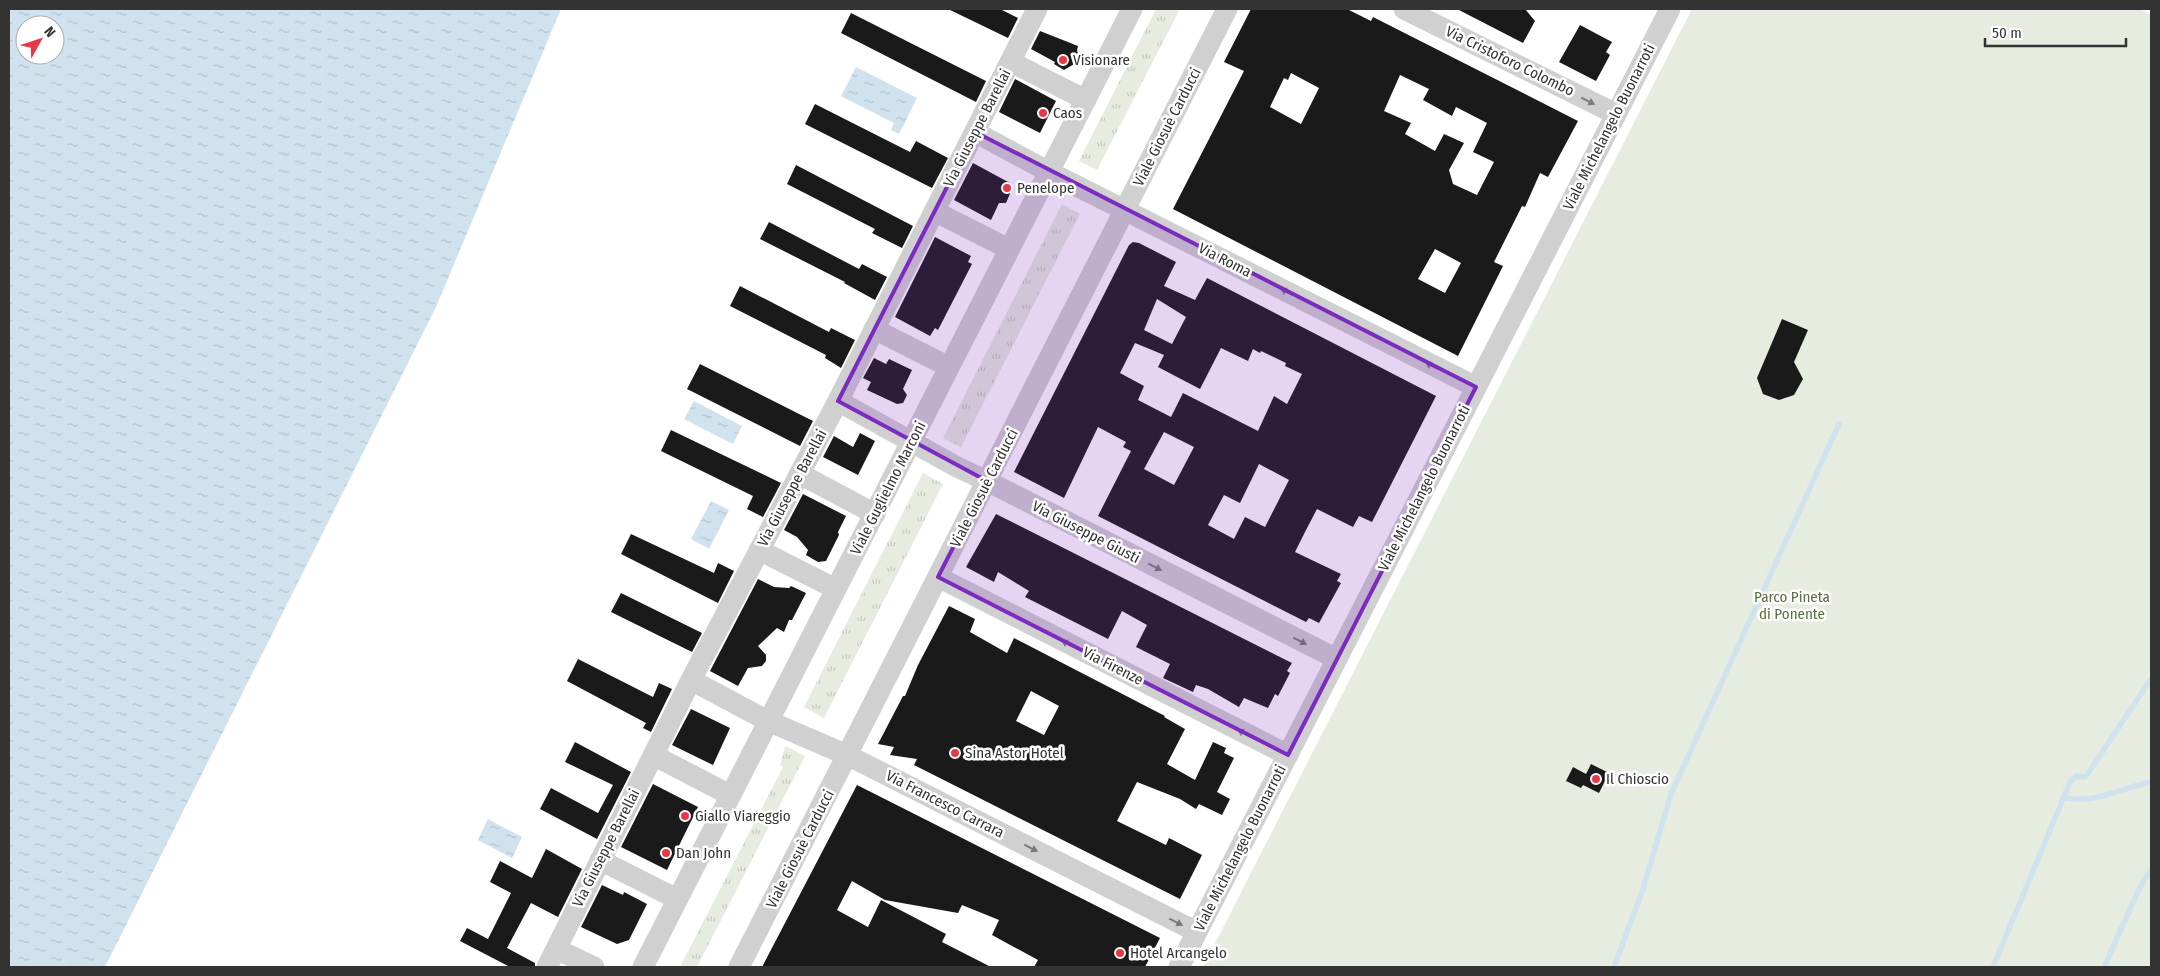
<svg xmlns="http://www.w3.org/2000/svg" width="2160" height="976" font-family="'Fira Sans Condensed',sans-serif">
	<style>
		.grass { fill: url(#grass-tufts) }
		.park { fill: #e6ecdf }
		.water { fill: url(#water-ripples); fill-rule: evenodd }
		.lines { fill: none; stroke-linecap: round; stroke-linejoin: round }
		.stream { stroke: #cfe2ee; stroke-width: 5.5 }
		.building { fill: #1a1a1a; fill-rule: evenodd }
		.minor { stroke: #d0d0d0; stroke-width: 21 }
		.oneway { fill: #7a7a7a }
		.marked { fill: #7b2cbf; fill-opacity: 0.2; stroke: #7b2cbf; stroke-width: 4; stroke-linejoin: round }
		.poi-dot { fill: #e63946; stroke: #fff; stroke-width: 2 }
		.labels { text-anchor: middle; stroke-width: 5; stroke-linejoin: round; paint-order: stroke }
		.poi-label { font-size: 15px; fill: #333; stroke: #fff; text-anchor: start }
		.street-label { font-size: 15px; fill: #333; stroke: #fff }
		.park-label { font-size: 15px; fill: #56703f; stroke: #fff }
	</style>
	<defs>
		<pattern id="grass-tufts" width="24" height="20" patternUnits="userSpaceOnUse" patternTransform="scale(1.25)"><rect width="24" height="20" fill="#e6ecdf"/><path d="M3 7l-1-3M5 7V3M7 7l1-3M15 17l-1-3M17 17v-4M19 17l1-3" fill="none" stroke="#c6cbc0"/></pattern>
		<pattern id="water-ripples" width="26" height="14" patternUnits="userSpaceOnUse" patternTransform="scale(1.25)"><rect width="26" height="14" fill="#cfe2ee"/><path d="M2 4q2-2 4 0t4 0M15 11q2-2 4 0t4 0" fill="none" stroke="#b2c2cd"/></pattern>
	</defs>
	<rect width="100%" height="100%" fill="#fff"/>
	<!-- grass -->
	<path class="grass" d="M1156 9H1180L1097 170 1079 161Z
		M1062 204 1080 214 961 447 943 438Z
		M923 473 943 484 824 718 804 707Z
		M785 746 805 756 697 967H680L783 767 780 766Z"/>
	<!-- park -->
	<path class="park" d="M1692 9H2138L2151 14V967H1203Z"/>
	<!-- water -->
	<path class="water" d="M9 9H561L436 307 105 967H9ZM25 25H55V55H25Z
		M856 67 917 98 899 134 891 130 894 123 841 96Z
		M694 401 742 426 733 444 684 419Z
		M711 501 729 510 709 549 691 539Z
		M488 819 522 837 512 858 478 840Z"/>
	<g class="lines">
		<!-- stream -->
		<path class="stream" d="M2063 797C2089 806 2124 787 2151 782
			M1614 967 1642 892 1671 794 1839 424
			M1993 967 2070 782 2076 776 2084 777 2087 775 2151 679
			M2104 967 2140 887 2151 870"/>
	</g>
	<!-- building -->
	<path class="building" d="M948 9H1000L1018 18 1008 38Z
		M1251 9H1347L1371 21 1373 17 1578 121 1548 177 1540 173 1525 207 1522 206 1494 262 1503 266 1458 356 1173 209 1244 71 1224 62ZM1291 73 1319 88 1301 124 1270 107 1284 78 1288 80ZM1400 75 1429 89 1423 100 1452 116 1456 107 1487 123 1473 152 1494 162 1477 195 1453 184 1449 170 1464 143 1444 134 1435 151 1405 134 1411 123 1384 111ZM1435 249 1461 263 1445 293 1418 279Z
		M1457 9H1525L1535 21 1523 43Z
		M851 13 986 81 976 102 841 33Z
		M1580 25 1612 42 1606 52 1610 55 1596 81 1559 62Z
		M1040 31 1078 46 1077 51 1079 55 1076 63 1064 70 1054 64 1055 62 1031 49Z
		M1015 79 1056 101 1040 133 999 112Z
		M815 104 910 152 916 141 948 158 932 188 805 124Z
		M973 163 1010 183 1012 189 1006 203H999L991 220 954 200Z
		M796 165 913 226 902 248 872 233 875 229 787 184Z
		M769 222 859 269 862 264 887 277 875 300 844 283 845 282 760 239Z
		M935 237 971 256 968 262 972 264 938 330 935 328 930 336 895 317Z
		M1133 242 1139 243 1176 262 1164 286 1195 300 1207 278 1436 396 1372 522 1359 516 1353 527 1317 509 1306 530 1295 552 1341 574 1337 581 1341 583 1319 623 1309 618 1306 622 1098 516 1131 451 1123 447 1126 442 1098 427 1064 498 1014 472 1129 245ZM1157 299 1186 317 1172 344 1144 330ZM1135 343 1164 355 1158 367 1200 389 1221 348 1248 361 1253 349 1260 353 1261 351 1286 363 1285 366 1302 374 1287 404 1274 396 1258 431 1183 393 1171 417 1138 400 1144 386 1120 373ZM1164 432 1194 447 1174 485 1144 469ZM1259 464 1289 480 1265 527 1245 517 1234 539 1208 525 1224 495 1240 503Z
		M740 286 829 332 831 328 855 340 841 368 825 358 826 355 730 306Z
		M1782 319 1808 330 1794 362 1803 379 1794 395 1779 400 1763 394 1757 378Z
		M874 358 886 364 889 359 912 370 903 389 907 395 903 403 897 404 867 390 871 382 863 378Z
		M700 364 813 421 800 446 687 389Z
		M671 430 781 483 763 517 747 509 753 496 661 451Z
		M860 433 875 441 858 475 823 457 834 436 853 447Z
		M803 494 846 516 838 532 839 535 826 561 818 562 806 555 808 550 797 537 784 530Z
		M996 514 1292 663 1287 671 1290 673 1278 696 1275 694 1268 708 1244 698 1239 707 1208 689 1196 685 1193 692 1163 678 1170 664 1136 647 1147 625 1122 611 1108 639 1025 597 1029 591 998 572 994 582 966 567Z
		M631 534 714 573 718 563 734 571 718 603 621 554Z
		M758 579 774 587 789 588 791 586 806 593 792 620H789L784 632 777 628 758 646 766 655V661L762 666 748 668 738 686 710 671Z
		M621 593 702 633 692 652 611 612Z
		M949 606 975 619 970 632 1007 653 1014 638 1165 716 1164 717 1185 729 1167 764 1195 780 1213 742 1226 748 1224 753 1234 758 1217 792 1230 799 1222 815 1199 804 1196 809 1180 799 1137 782 1117 821 1166 845 1169 838 1202 855 1180 899 914 765 917 759 890 755 894 747 878 744 903 696H905L918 665ZM1031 691 1059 706 1044 735 1016 721Z
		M578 659 653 697 659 683 672 689 651 732 643 728 646 723 567 681Z
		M691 709 730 728 713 765 672 745Z
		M575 742 631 772 597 839 540 809 551 788 598 813 613 785 565 762Z
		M1591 764 1609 773 1599 793 1583 785 1581 788 1566 781 1573 767 1586 774Z
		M653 784 698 807 667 870 621 847Z
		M857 785 1160 938 1145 967H1034L1038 960 992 935 999 920 962 905 958 913 885 900 852 881 837 910 868 927 881 900 946 934 942 942 991 967H762Z
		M546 849 582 869 558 917 531 903 507 948 535 963V967H510L460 941 467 928 488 939 511 893 490 882 500 861 532 878Z
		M602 885 623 895 624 892 647 904 629 940 617 944 581 927Z"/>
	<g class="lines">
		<!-- minor -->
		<path class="minor" d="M1404 9 1616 114
			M1011 62 1086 100
			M975 132 1049 172 1476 387
			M934 211 1009 249
			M874 329 949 367
			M838 401 957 467 987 481 1337 659
			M800 474 875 514
			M759 550 836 589
			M938 577 1288 755
			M691 680 768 721 847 755 1197 932
			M653 755 730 795
			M600 860 677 899
			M556 949 594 967
			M547 967 691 680 838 401 1037 9
			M643 967 1132 9
			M739 967 1227 9
			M1179 967 1670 9"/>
	</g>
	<!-- one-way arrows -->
	<defs><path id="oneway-solid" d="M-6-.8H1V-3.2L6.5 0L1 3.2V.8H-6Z" transform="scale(1.25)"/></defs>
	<g class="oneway">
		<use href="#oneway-solid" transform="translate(1588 101) rotate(27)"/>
		<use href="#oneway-solid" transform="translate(1287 292) rotate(-153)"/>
		<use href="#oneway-solid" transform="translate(1432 366) rotate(-153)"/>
		<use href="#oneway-solid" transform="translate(1155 567) rotate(27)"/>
		<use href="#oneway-solid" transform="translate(1300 641) rotate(27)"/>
		<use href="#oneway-solid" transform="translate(1068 644) rotate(-153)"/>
		<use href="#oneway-solid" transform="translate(1244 733) rotate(-153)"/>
		<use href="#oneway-solid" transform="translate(1031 848) rotate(27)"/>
		<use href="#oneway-solid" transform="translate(1176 922) rotate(27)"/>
	</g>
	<!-- marked area -->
	<path class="marked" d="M975 132 1476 387 1288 755 938 577 987 481 838 401Z"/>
	<!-- markers -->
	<g class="poi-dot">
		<circle cx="1063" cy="60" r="5"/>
		<circle cx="1043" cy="113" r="5"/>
		<circle cx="1007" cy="188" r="5"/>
		<circle cx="955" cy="753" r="5"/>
		<circle cx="1596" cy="779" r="5"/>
		<circle cx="685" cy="816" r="5"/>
		<circle cx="666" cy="853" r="5"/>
		<circle cx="1120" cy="953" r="5"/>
	</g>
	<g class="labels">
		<!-- poi labels -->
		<g class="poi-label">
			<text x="1073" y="65">Visionare</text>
			<text x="1053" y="118">Caos</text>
			<text x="1017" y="193">Penelope</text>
			<text x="965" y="758">Sina Astor Hotel</text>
			<text x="1606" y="784">Il Chioscio</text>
			<text x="695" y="821">Giallo Viareggio</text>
			<text x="676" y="858">Dan John</text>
			<text x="1130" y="958">Hotel Arcangelo</text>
		</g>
		<!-- street labels -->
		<g class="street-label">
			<text transform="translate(1510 61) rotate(26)" y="5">Via Cristoforo Colombo</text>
			<text transform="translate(1167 127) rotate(-63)" y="5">Viale Giosuè Carducci</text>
			<text transform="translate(1609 127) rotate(-63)" y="5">Viale Michelangelo Buonarroti</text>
			<text transform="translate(977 128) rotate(-63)" y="5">Via Giuseppe Barellai</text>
			<text transform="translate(1225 260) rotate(27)" y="5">Via Roma</text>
			<text transform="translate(792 488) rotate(-62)" y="5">Via Giuseppe Barellai</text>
			<text transform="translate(888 488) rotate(-63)" y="5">Viale Guglielmo Marconi</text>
			<text transform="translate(984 488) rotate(-63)" y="5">Viale Giosuè Carducci</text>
			<text transform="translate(1424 488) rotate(-63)" y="5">Viale Michelangelo Buonarroti</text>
			<text transform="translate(1086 532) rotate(27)" y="5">Via Giuseppe Giusti</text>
			<text transform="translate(1113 666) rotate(27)" y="5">Via Firenze</text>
			<text transform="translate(945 804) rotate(27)" y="5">Via Francesco Carrara</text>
			<text transform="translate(606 848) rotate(-63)" y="5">Via Giuseppe Barellai</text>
			<text transform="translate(1240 848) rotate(-63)" y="5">Viale Michelangelo Buonarroti</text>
			<text transform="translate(800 849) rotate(-63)" y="5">Viale Giosuè Carducci</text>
		</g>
		<!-- park labels -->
		<g class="park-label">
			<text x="1792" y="602">Parco Pineta<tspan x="1792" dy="17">di Ponente</tspan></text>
		</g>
	</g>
	<!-- border -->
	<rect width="2160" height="976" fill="none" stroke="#333333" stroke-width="20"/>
	<!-- north arrow -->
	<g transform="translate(40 40) rotate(50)"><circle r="24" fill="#ffffff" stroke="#adadad"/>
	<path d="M0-4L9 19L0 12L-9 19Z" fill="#e63946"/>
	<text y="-8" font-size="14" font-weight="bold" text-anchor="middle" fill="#333333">N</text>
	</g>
	<!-- scale -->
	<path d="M1985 38v8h141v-8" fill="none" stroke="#333333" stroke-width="2.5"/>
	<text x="1992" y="38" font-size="15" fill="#333333" stroke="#ffffff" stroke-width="4" paint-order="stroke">50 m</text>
</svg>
